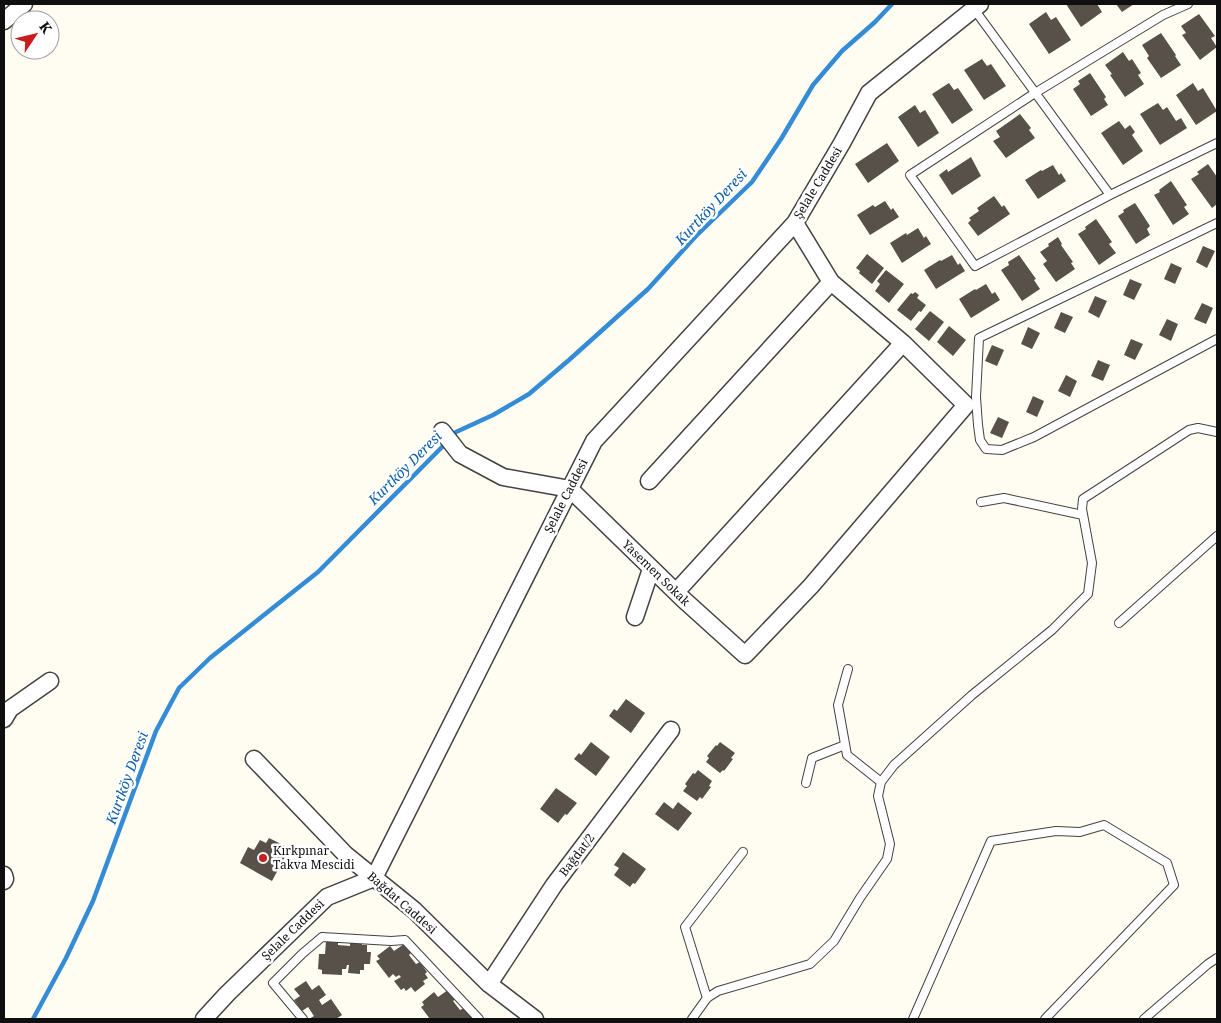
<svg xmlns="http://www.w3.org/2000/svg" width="1221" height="1023" font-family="'Noto Serif',serif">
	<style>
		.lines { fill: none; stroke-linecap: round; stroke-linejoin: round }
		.stream { stroke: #348cd6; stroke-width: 4.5 }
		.building { fill: #58514a }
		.lane-casing { stroke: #424242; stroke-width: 10 }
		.street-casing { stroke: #424242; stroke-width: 19 }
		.lane { stroke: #fff; stroke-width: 8 }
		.street { stroke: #fff; stroke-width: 16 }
		.poi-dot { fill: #c91e1d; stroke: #fff; stroke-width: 2 }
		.labels { text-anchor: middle; stroke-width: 5; stroke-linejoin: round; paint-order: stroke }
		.street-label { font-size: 12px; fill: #0f0f0f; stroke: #fff }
		.poi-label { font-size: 12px; fill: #0f0f0f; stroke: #fff; text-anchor: start }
		.water-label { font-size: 14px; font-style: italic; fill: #0f5eaa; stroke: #fff }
	</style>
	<rect width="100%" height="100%" fill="#fffdf1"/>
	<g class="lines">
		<!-- stream -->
		<path class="stream" d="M451 437 456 432 493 415 529 394 569 360 648 289 696 236 752 182 781 139 813 85 842 51 875 22 892 4
			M33 1019 66 958 93 901 156 731 179 688 210 658 318 572 446 443"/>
	</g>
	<!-- building -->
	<path class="building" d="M1066 4H1097L1102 12 1081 27Z
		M1116 4H1134L1122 12Z
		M1046 12 1051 20 1056 17 1071 40 1049 54 1029 24Z
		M1199 14 1215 36 1211 38 1217 47 1200 60 1182 35 1186 33 1181 26Z
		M1161 33 1176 55 1175 56 1181 65 1161 78 1147 58 1149 56 1142 45Z
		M1123 52 1129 61 1132 59 1141 73 1138 75 1144 84 1125 97 1110 75 1112 74 1105 65Z
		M982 59 987 66 991 64 1006 86 984 100 964 70Z
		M1090 73 1106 97 1104 99 1108 105 1091 116 1073 89 1080 84 1078 81Z
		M949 83 954 90 958 88 973 110 952 124 932 94Z
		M1193 83 1198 91 1203 88 1217 111 1196 125 1176 95Z
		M1158 103 1163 110 1167 107 1176 121 1181 118 1187 128 1160 145 1140 114Z
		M915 105 920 113 925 110 939 133 918 147 898 117Z
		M1020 114 1031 128 1029 130 1035 138 1006 158 993 141 1000 137 996 131Z
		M1119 121 1125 129 1130 125 1135 132 1132 135 1143 151 1123 165 1101 133Z
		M887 143 899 161 868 183 855 164Z
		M971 157 981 176 952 195 939 175 947 169 948 172Z
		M1208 164 1217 177V204L1212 208 1191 179 1199 174 1197 172Z
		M1053 165 1059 175 1061 173 1066 181 1038 199 1025 180 1041 170 1042 171Z
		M1171 181 1187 205 1184 207 1189 214 1173 225 1154 195 1160 192 1159 190Z
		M994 196 1002 207 1004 205 1010 214 978 236 968 223 971 220 969 218 979 211 977 208Z
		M885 201 891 210 893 208 899 217 870 235 857 215 873 205 875 207Z
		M1135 203 1150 226 1147 229 1150 235 1136 244 1118 216 1124 212 1123 210Z
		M1096 219 1112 242 1109 244 1116 253 1099 265 1078 234 1086 229 1085 227Z
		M918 228 924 238 926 236 931 244 902 263 890 243 906 233 907 235Z
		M1058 237 1062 244 1061 245 1073 262 1071 263 1075 269 1056 282 1043 264 1047 261 1040 252 1049 246 1048 244Z
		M1203 246 1215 251 1207 268 1196 262Z
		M867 254 884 268 872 284 859 273 860 271 856 268Z
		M952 255 958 265 960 263 965 271 936 289 924 270 940 260 941 261Z
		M1019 255 1036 279 1034 280 1040 289 1022 301 1001 270 1009 265 1008 262Z
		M1171 263 1182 268 1175 284 1164 279Z
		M886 270 904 284 889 303 875 291 880 284 877 281Z
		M1130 279 1142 284 1134 300 1123 295Z
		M986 284 992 294 995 292 1000 300 971 318 959 299 975 289 976 290Z
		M915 292 919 295 917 298 926 305 921 312 919 311 911 321 897 310 911 293 913 294Z
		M1095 296 1107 301 1099 318 1088 312Z
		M1202 303 1213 308 1206 324 1194 319Z
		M930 311 944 322 929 341 915 329Z
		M1061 312 1073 317 1065 333 1054 328Z
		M1167 319 1178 324 1171 341 1159 335Z
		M949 326 966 340 953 356 937 342Z
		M1028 327 1040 333 1032 349 1021 344Z
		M1131 339 1143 344 1135 360 1124 355Z
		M992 345 1004 350 997 366 985 361Z
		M1098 360 1110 365 1103 381 1091 376Z
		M1066 375 1077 381 1070 397 1058 391Z
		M1033 396 1044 401 1037 417 1026 412Z
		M998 417 1009 422 1002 438 990 433Z
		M626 699 645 713 631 733 609 716 614 709 617 711Z
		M591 742 610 757 596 776 574 759 579 753 581 755Z
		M720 742 735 753 731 758 733 759 724 771 723 770 720 773 706 762 709 758 707 756 716 745 717 746Z
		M698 770 712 781 709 786 711 787 702 799 700 797 697 801 683 791 687 786 685 784 693 773 695 774Z
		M556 788 577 803 567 815 565 814 558 823 540 809Z
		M664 802 673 809 678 802 692 813 678 831 655 814Z
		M269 838 285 846 282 851 287 853 272 881 240 863 248 847 254 850 260 840 266 843Z
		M623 852 646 869 635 884 633 883 630 887 614 875 619 868 614 865Z
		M326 941 338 942V945L350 946V941L362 942V945H367V952H371L370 964H364V970H360V974L348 973 349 965H347L346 969H342V975L322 974V970L318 969 319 954H325Z
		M404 944 411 953 409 955 416 964 420 962 427 972 425 974 428 978 423 981 425 984 415 992 411 987 406 991 404 988 401 990 394 981 401 977 399 975 396 977 393 974 389 978 376 961 380 959 377 956 390 946 394 951Z
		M306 981 312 990 319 985 326 995 319 1000 322 1005 331 999 342 1015 336 1019H309L314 1016 308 1007 302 1011 294 1000 300 996 294 989Z
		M448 990 456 999 453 1001 460 1010 464 1008 472 1018 470 1019H430L421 1007 424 1005 422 1002 434 992 438 997Z"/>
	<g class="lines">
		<!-- lane casing -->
		<g class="lane-casing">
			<path id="lane" d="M974 9 1110 195 1217 143
				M1110 195 975 266 910 175 1035 93 1163 15 1188 4
				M1217 223 979 338 976 397 978 425 980 440 986 449 1002 450 1034 437 1217 339
				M981 502 1004 498 1083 515
				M1119 623 1217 536
				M848 669 838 705 847 755 881 782
				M806 783 812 758 845 745
				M707 998 685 927 743 852
				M303 1019 273 983 302 954 322 937 391 941 405 940 479 1019
				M692 1019 707 998 718 991 810 964 834 941 860 898 887 859 890 844 878 796 881 782 894 765 972 695 1052 630 1088 594 1092 563 1082 509 1083 499 1189 430 1198 428 1217 432
				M913 1019 991 841 1056 831 1080 832 1104 825 1167 863 1174 885 1045 1019
				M1144 1019 1208 964 1217 958"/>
		</g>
		<!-- street casing -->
		<g class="street-casing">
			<path id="street" d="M4 21 24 4
				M442 431 460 454 503 477 570 489 683 599 745 655 811 586 966 405 903 343 831 282 795 223
				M649 481 831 282
				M676 592 903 343
				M635 617 651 569
				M4 719 10 709 50 681
				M254 759 346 855 414 910 489 984 535 1019
				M4 875 5 879 4 881
				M489 984 554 885 671 730
				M204 1019 227 994 327 897 374 878 594 441 795 223 842 143 869 93 980 4"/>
		</g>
		<!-- lane -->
		<use href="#lane" class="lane"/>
		<!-- street -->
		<use href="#street" class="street"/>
	</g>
	<!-- markers -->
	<circle class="poi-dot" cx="263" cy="858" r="5"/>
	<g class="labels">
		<!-- street labels -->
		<g class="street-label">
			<text transform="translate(818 183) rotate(-59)" y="4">Şelale Caddesi</text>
			<text transform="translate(566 496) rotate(-63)" y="4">Şelale Caddesi</text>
			<text transform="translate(656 573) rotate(44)" y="4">Yasemen Sokak</text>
			<text transform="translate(577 855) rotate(-53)" y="4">Bağdat/2</text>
			<text transform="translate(402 903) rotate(41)" y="4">Bağdat Caddesi</text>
			<text transform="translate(293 930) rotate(-44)" y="4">Şelale Caddesi</text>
		</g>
		<!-- poi labels -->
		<g class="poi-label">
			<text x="273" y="855">Kırkpınar<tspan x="273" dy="14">Takva Mescidi</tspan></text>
		</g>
		<!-- water labels -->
		<g class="water-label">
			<text transform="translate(711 207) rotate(-47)" y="5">Kurtköy Deresi</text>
			<text transform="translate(405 468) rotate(-45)" y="5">Kurtköy Deresi</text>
			<text transform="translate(127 778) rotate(-70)" y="5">Kurtköy Deresi</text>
		</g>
	</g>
	<!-- border -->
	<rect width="1221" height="1023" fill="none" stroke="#0f0f0f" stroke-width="10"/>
	<!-- north arrow -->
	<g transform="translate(35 35) rotate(55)"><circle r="24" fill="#ffffff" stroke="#9f9f9f"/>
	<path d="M0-4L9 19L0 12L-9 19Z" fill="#c91e1d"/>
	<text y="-8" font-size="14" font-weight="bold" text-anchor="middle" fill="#0f0f0f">K</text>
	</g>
</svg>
